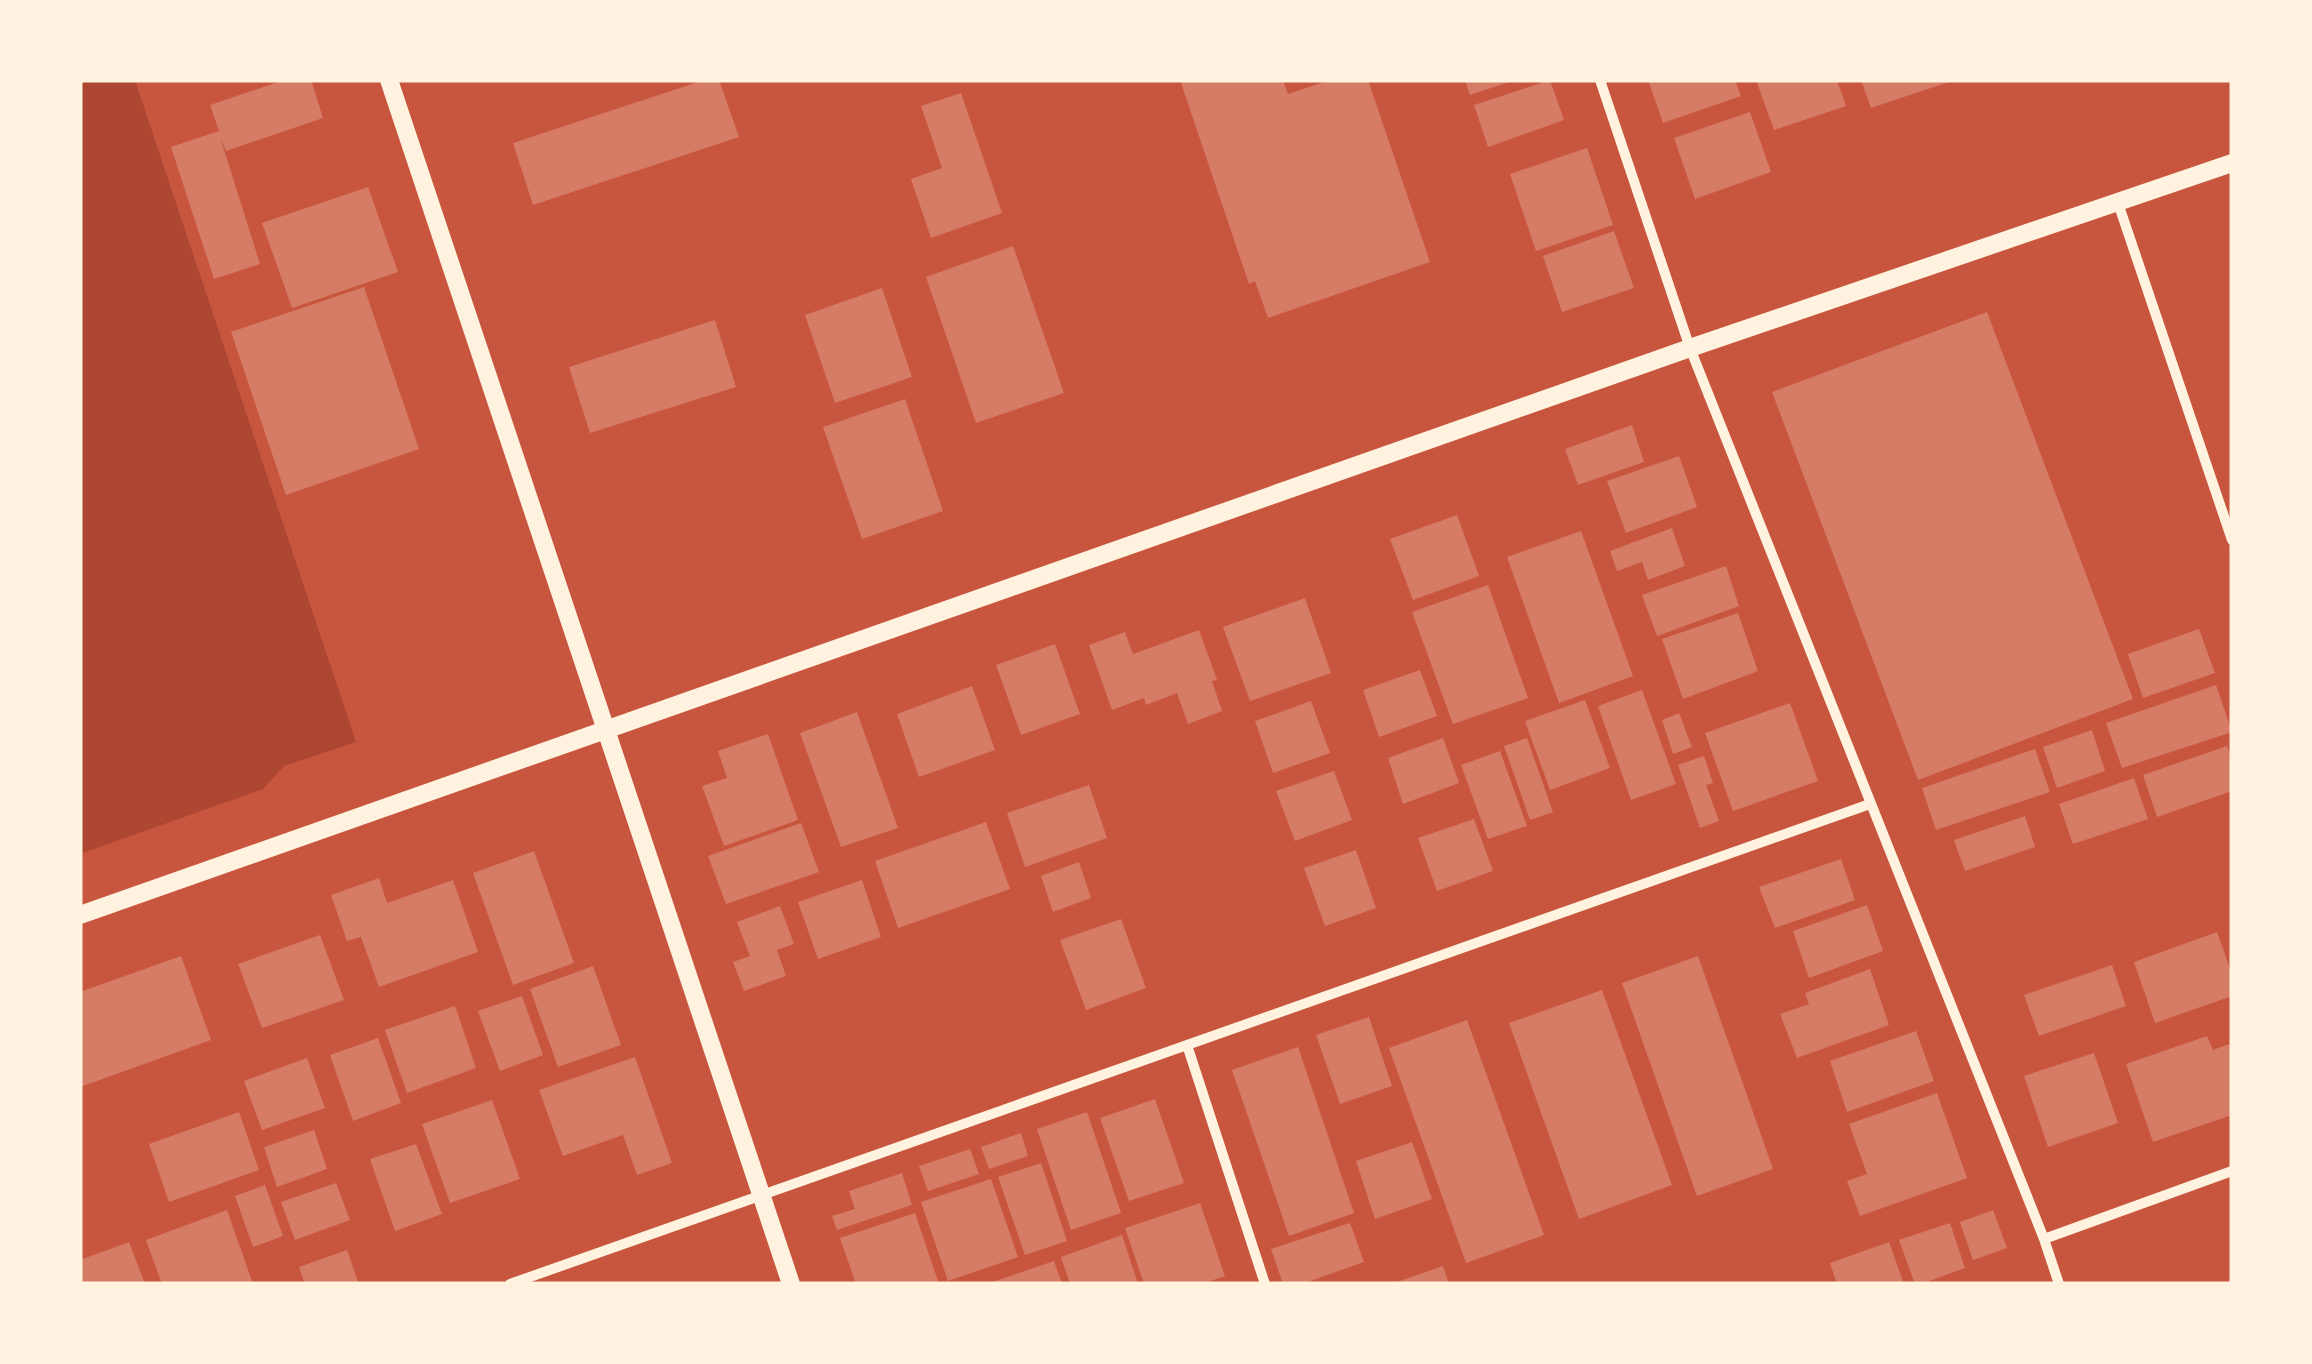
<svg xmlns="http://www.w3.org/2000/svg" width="2312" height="1364" font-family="'Noto Sans',sans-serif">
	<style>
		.green { fill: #ae4732 }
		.building { fill: #d67c66 }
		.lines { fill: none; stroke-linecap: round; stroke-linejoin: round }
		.minor { stroke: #fff3e0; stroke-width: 10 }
		.tertiary { stroke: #fff3e0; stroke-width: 18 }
	</style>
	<rect width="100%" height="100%" fill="#c8553d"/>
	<!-- green -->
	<path class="green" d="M80 80H135L356 742 284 766 263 789 80 854Z"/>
	<!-- building -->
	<path class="building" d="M284 80H311L323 118 226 151 220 137 260 264 214 279 171 147 219 131 210 105Z
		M704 80H719L739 137 533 205 513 143Z
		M1180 80H1283L1288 94 1330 80H1368L1430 262 1268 318 1255 281 1249 284Z
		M1465 80H1512V81L1470 95Z
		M1550 80 1564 120 1488 147 1474 105Z
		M1648 80H1735L1741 96 1663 123Z
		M1756 80H1837L1846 106 1774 130Z
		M1861 80H1952V81L1871 108Z
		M961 93 1002 213 931 238 911 179 942 168 921 106Z
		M1750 112 1771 172 1695 199 1674 138Z
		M1587 148 1613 225 1536 251 1510 174Z
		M368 187 398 272 292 308 262 223Z
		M1614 231 1634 288 1562 312 1543 256Z
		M1013 246 1064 393 976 423 926 277Z
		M364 287 419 449 286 495 231 332Z
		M882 288 912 377 835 403 805 315Z
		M1987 312 2133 699 1918 780 1772 392Z
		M715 320 736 387 590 433 569 367Z
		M905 399 943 511 862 539 823 427Z
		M1632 425 1644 462 1578 485 1565 449Z
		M1679 456 1697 507 1626 533 1607 481Z
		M1457 515 1479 576 1413 600 1390 539Z
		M1672 528 1685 566 1648 580 1642 562 1617 571 1610 551Z
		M1581 531 1633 676 1559 703 1507 557Z
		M1726 566 1739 606 1657 636 1642 595Z
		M1488 585 1528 698 1453 724 1412 612Z
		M1305 598 1331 673 1250 701 1223 627Z
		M1738 613 1758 671 1683 699 1662 639Z
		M2199 629 2215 673 2143 698 2128 654Z
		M1199 630 1217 680 1212 681 1222 711 1188 724 1177 693 1146 705 1144 698 1112 710 1089 645 1125 632 1133 654Z
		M1055 644 1080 714 1021 735 996 665Z
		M1420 670 1437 716 1379 737 1363 690Z
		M2216 685 2232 732 2122 768 2106 723Z
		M972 686 995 750 919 777 897 714Z
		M1642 690 1676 784 1631 800 1598 706Z
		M1585 700 1610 768 1550 790 1525 721Z
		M1311 701 1330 753 1273 773 1255 721Z
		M1790 703 1818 781 1733 811 1705 733Z
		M857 712 898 828 841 847 800 733Z
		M1679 713 1692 747 1673 754 1662 720Z
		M2092 730 2105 771 2057 788 2043 747Z
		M768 734 798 820 724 846 702 786 727 778 718 751Z
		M1443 738 1459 783 1403 804 1388 758Z
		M1527 738 1553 812 1530 820 1504 746Z
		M2227 746 2232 761V791L2157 817 2143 775Z
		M2035 749 2050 792 1936 830 1922 788Z
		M1500 751 1527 826 1488 839 1461 765Z
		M1704 756 1713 783 1706 785 1719 821 1700 828 1678 765Z
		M1334 771 1352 820 1295 841 1276 791Z
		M2134 778 2148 819 2073 844 2059 804Z
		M1089 785 1107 838 1025 867 1007 813Z
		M2025 816 2035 847 1965 871 1954 840Z
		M1474 819 1493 871 1437 891 1418 838Z
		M986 822 1010 889 898 928 875 861Z
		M801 823 819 872 726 904 708 856Z
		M1356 850 1376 908 1325 926 1304 868Z
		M534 851 574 963 513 985 473 873Z
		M1841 859 1855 900 1775 928 1759 887Z
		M1079 862 1091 898 1053 912 1041 876Z
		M379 878 387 903 453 880 478 952 379 987 361 937 347 941 331 895Z
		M862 880 881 937 818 959 798 902Z
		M1867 905 1883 951 1809 978 1793 931Z
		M780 906 794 944 777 950 786 976 744 991 733 962 750 956 737 922Z
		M1121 919 1146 988 1086 1010 1060 940Z
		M2217 932 2232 974V996L2155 1023 2134 962Z
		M320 935 344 1000 262 1028 238 964Z
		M181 956 211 1040 80 1087V992Z
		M1698 956 1773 1169 1697 1196 1622 983Z
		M2112 965 2126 1006 2039 1036 2024 995Z
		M593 966 621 1045 558 1067 530 989Z
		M1870 969 1889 1025 1797 1058 1780 1014 1809 1004 1805 993Z
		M1602 990 1672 1185 1579 1219 1509 1023Z
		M522 996 543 1055 500 1071 478 1011Z
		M455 1006 476 1068 407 1093 385 1030Z
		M1369 1017 1392 1086 1340 1104 1316 1035Z
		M1467 1020 1544 1235 1466 1263 1389 1048Z
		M1916 1031 1934 1081 1847 1112 1830 1061Z
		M2207 1036 2213 1050 2232 1043V1115L2153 1142 2126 1064Z
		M378 1038 401 1103 353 1121 330 1055Z
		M1298 1047 1354 1213 1289 1236 1232 1070Z
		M2094 1053 2118 1123 2048 1147 2024 1076Z
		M635 1057 672 1163 637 1175 623 1135 563 1156 539 1090Z
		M307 1058 325 1108 262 1130 244 1081Z
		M1937 1093 1967 1178 1860 1216 1847 1181 1867 1174 1849 1124Z
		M1155 1099 1184 1183 1129 1201 1100 1118Z
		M492 1100 520 1179 450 1203 422 1124Z
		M239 1112 259 1170 169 1202 149 1144Z
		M1087 1112 1121 1213 1071 1230 1037 1129Z
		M314 1130 327 1169 277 1187 264 1147Z
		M1021 1133 1028 1156 989 1169 981 1147Z
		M1412 1142 1432 1199 1375 1219 1356 1161Z
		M416 1144 442 1214 395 1231 370 1159Z
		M970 1149 979 1174 928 1191 919 1166Z
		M1041 1163 1067 1241 1025 1255 998 1177Z
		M902 1173 912 1205 837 1230 832 1216 855 1209 849 1191Z
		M991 1179 1018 1257 948 1281 921 1202Z
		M336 1183 350 1220 295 1240 281 1202Z
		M265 1185 283 1236 253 1247 235 1196Z
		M1200 1203 1225 1276 1202 1284H1144L1125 1228Z
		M227 1210 253 1284H162L146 1240Z
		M1993 1210 2007 1248 1973 1260 1960 1222Z
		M915 1213 939 1284H856L840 1238Z
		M1350 1223 1364 1262 1302 1284H1283L1271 1249Z
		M1950 1223 1965 1268 1921 1284H1915L1899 1240Z
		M1122 1235 1138 1284H1070L1061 1257Z
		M129 1242 145 1284H80V1260Z
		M1889 1242 1904 1284H1837L1830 1263Z
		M347 1250 359 1284H305L299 1267Z
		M1054 1261 1062 1284H990V1283Z
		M1443 1266 1449 1284H1394V1283Z"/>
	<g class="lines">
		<!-- minor -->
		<path class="minor" d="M1600 80 1690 348 2044 1239 2059 1284
			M2118 203 2232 540
			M1187 1045 1265 1284
			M2044 1239 2232 1171
			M510 1284 1870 804"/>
		<!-- tertiary -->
		<path class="tertiary" d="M389 80 791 1284
			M80 915 1690 348 2232 163"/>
	</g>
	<!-- border -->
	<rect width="2312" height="1364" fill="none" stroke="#fff3e0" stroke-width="165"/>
</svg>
